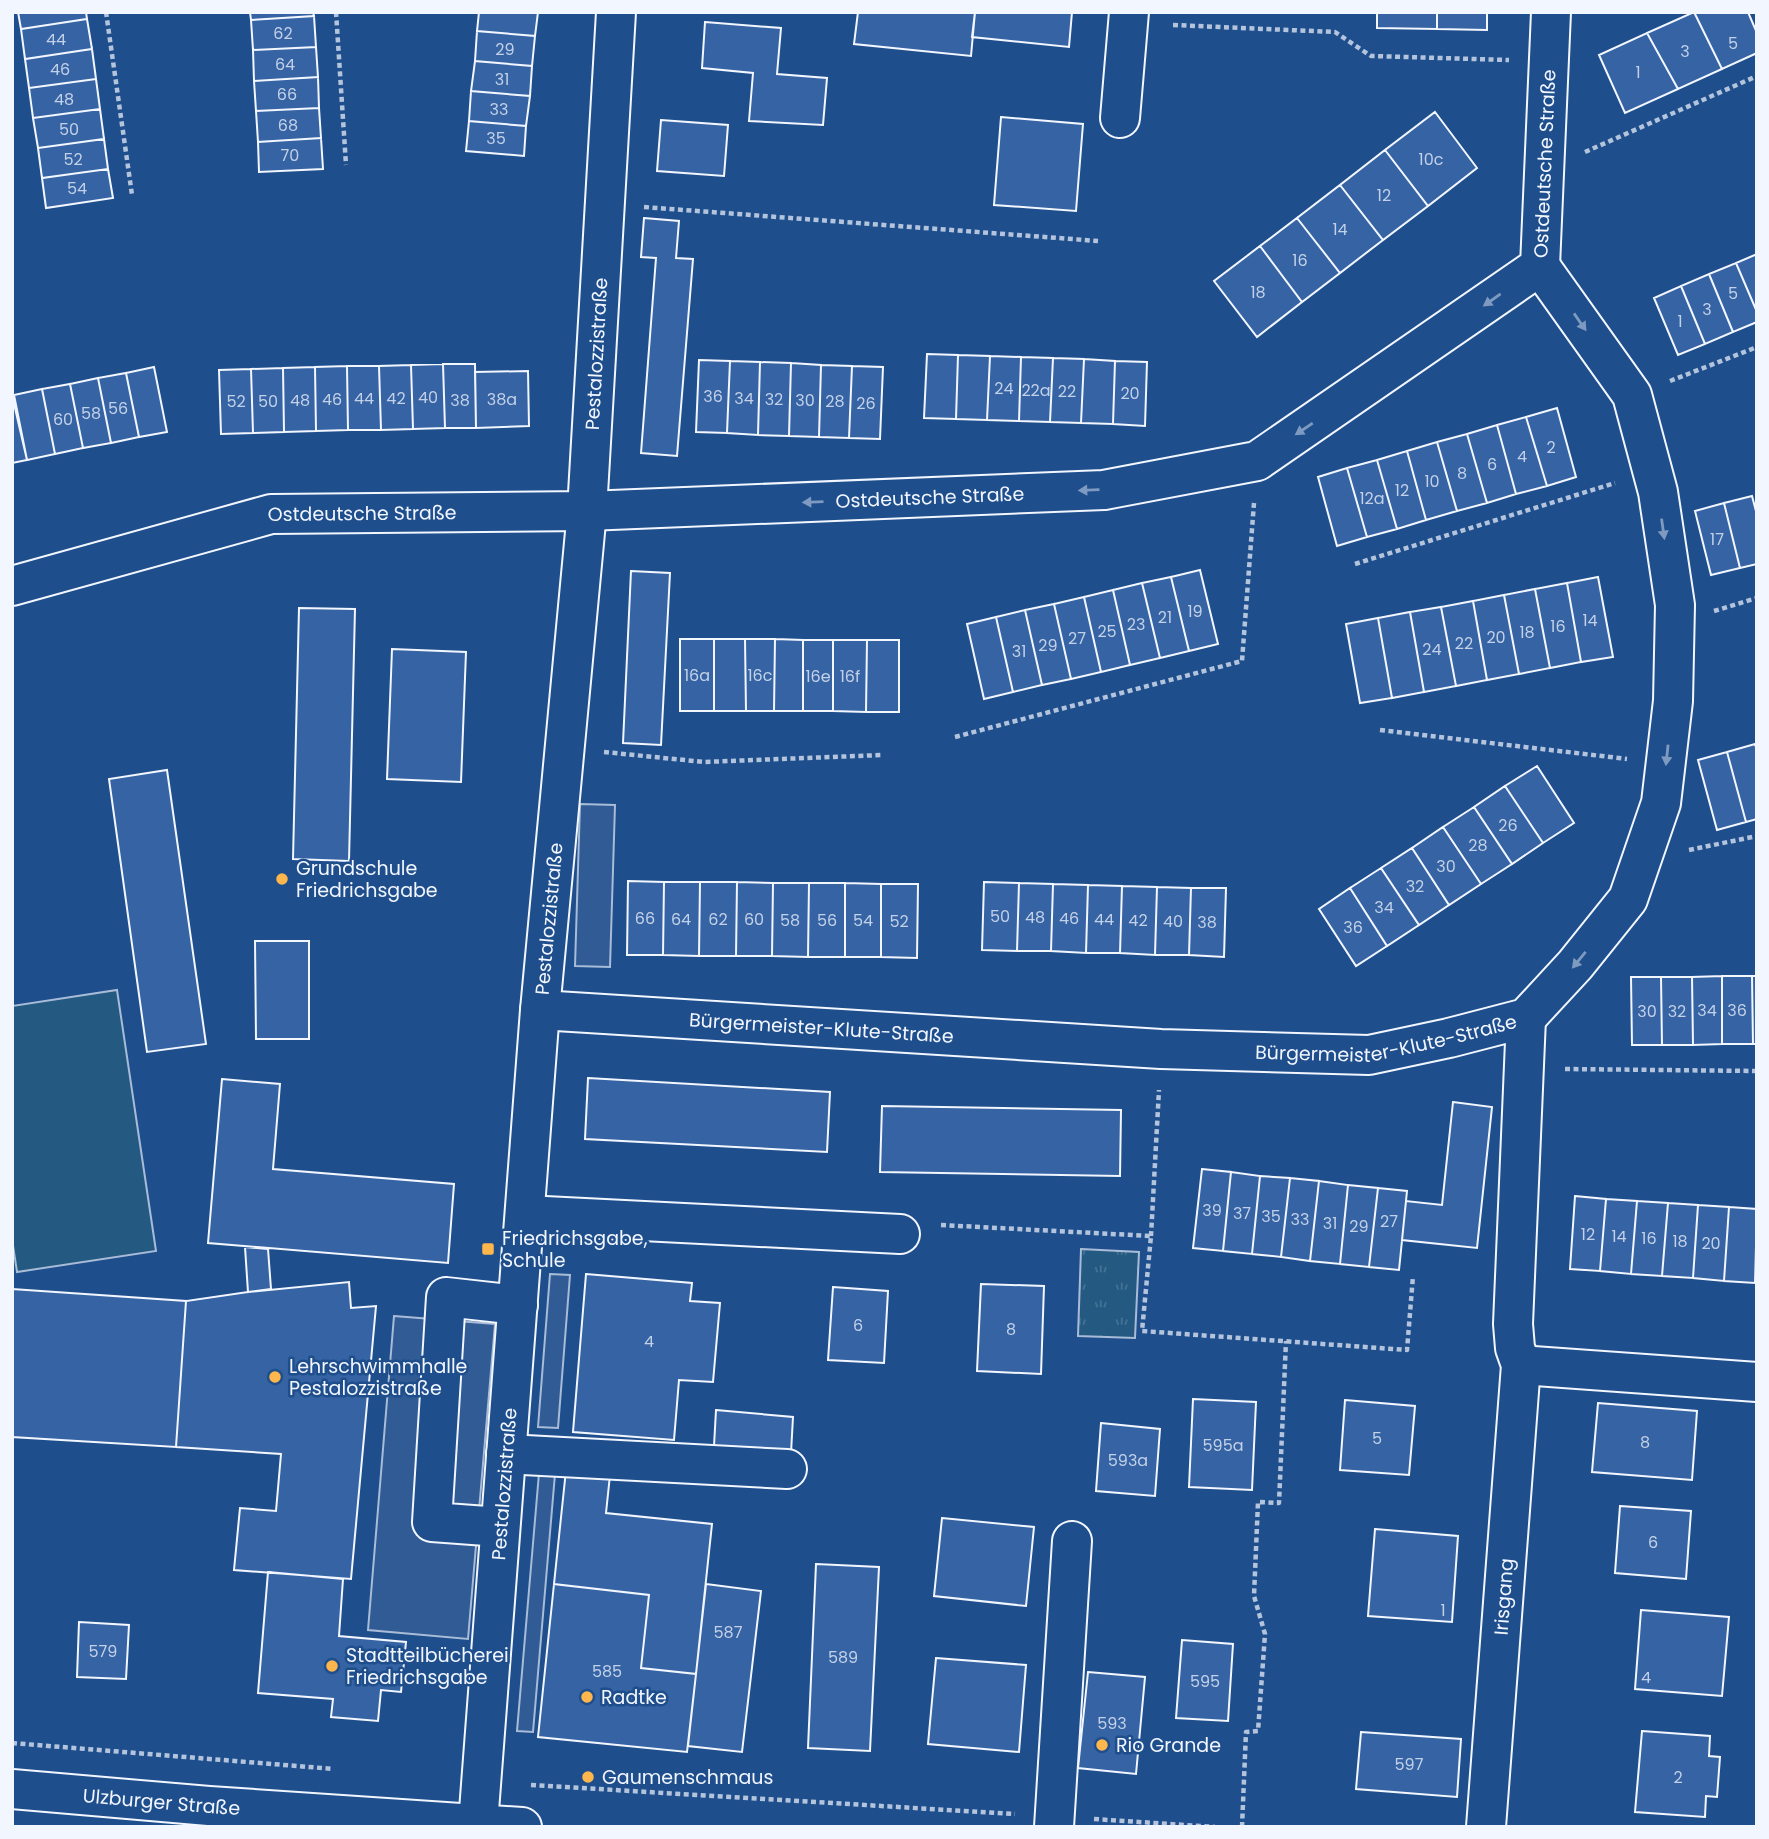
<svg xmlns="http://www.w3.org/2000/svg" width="1769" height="1839" font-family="Poppins,sans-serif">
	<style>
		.park { fill: url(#park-tufts); stroke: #a8bbd7; stroke-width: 2 }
		.garden { fill: #245a82; stroke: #a8bbd7; stroke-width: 2 }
		.parking { fill: #305b95; stroke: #a8bbd7; stroke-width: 2 }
		.building { fill: #3563a3; stroke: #f2f6ff; stroke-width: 2 }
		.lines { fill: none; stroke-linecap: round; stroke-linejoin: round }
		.minor-casing { stroke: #f2f6ff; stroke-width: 42 }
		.major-casing { stroke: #f2f6ff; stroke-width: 42 }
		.path { stroke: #b3c4dc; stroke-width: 4.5; stroke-dasharray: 5 3.5; stroke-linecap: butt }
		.minor { stroke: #1f4e8c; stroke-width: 38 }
		.major { stroke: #1f4e8c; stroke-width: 38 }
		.oneway { fill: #7e9ac0 }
		.poi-dot { fill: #ffb74d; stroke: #1f4e8c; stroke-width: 2.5 }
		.labels { text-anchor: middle; stroke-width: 5; stroke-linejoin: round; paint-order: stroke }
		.number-label { font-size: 16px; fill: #c3d1e8 }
		.street-label { font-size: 19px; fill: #f2f6ff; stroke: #1f4e8c }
		.poi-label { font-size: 19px; fill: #f2f6ff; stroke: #1f4e8c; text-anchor: start }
	</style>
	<defs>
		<pattern id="park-tufts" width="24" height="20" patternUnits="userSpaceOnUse" patternTransform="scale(1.75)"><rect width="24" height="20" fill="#245a82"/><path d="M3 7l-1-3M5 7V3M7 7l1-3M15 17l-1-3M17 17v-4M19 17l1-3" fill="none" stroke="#447295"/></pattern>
	</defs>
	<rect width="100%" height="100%" fill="#1f4e8c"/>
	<!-- park -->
	<path class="park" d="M1081 1249 1139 1252 1135 1338 1078 1336Z"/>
	<!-- garden -->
	<path class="garden" d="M117 990 156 1251 17 1272 12 1239V1006Z"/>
	<!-- parking -->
	<path class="parking" d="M580 804 615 805 610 967 575 966Z
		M550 1274 570 1275 558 1428 538 1427Z
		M394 1316 495 1324 468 1639 368 1630Z
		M539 1473 555 1474 533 1732 517 1731Z"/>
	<!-- building -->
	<path class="building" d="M18 12H86L87 19 21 29Z
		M250 12H313L314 16 251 20Z
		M479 12H538L535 36 477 31Z
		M858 12H975L971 56 854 44Z
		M975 12H1072L1069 47 972 37Z
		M1377 12H1437V29L1377 28Z
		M1437 12H1487V30L1437 29Z
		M1694 12 1722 69 1678 89 1647 33Z
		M1694 12H1748L1757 33V53L1722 69Z
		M314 16 316 47 253 50 251 20Z
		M87 19 92 49 25 59 21 29Z
		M705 22 781 28 777 74 827 78 823 125 749 121 753 73 702 68Z
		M477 31 535 36 532 66 475 61Z
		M1647 33 1678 89 1625 113 1599 55Z
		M316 47 318 77 254 81 253 50Z
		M92 49 96 79 29 88 25 59Z
		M475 61 532 66 530 96 471 91Z
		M318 77 319 108 256 111 254 81Z
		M96 79 100 109 33 118 29 88Z
		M471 91 530 96 526 126 469 121Z
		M319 108 321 138 258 142 256 111Z
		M100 109 104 139 38 148 33 118Z
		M1435 112 1477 168 1428 206 1385 150Z
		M1001 117 1083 124 1076 211 994 205Z
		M661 120 728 125 724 176 657 171Z
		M469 121 526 126 524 156 466 151Z
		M321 138 323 169 259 172 258 142Z
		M104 139 108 169 42 178 38 148Z
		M1385 150 1428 206 1383 240 1340 185Z
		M108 169 113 198 46 208 42 178Z
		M1340 185 1383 240 1340 273 1297 218Z
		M644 218 679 221 676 258 693 259 677 456 641 453 656 258 641 257Z
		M1297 218 1340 273 1302 302 1260 246Z
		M1260 246 1302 302 1257 337 1214 281Z
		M1757 254V312L1736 263Z
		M1736 263 1757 312V322L1733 332 1709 274Z
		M1709 274 1733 332 1705 344 1681 286Z
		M1681 286 1705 344 1678 355 1654 298Z
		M927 354 958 355 956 419 924 418Z
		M958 355 990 356 987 420 956 419Z
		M990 356 1021 357 1019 421 987 420Z
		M1021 357 1053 358 1050 422 1019 421Z
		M1053 358 1084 359 1081 423 1050 422Z
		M1084 359 1115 361 1113 424 1081 423Z
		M699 360 730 361 727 433 696 432Z
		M730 361 760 362 758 435 727 433Z
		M1115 361 1147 362 1145 426 1113 424Z
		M760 362 791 363 789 436 758 435Z
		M791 363 821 365 819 437 789 436Z
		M443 364H475L476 428H445Z
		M443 364 445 428 413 429 411 365Z
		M411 365 413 429 381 430 379 366Z
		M821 365 852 366 849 438 819 437Z
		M347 366H379L381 430H348Z
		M347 366 348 430 316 431 315 367Z
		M852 366 883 367 880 439 849 438Z
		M154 367 167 432 139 437 126 373Z
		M315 367 316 431 284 432 283 368Z
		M283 368 284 432 253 433 251 369Z
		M251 369 253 433 221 434 219 370Z
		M528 371 529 426 476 428 475 372Z
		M126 373 139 437 111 443 98 378Z
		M98 378 111 443 83 448 70 384Z
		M70 384 83 448 55 454 42 389Z
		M42 389 55 454 27 460 14 395Z
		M12 395 27 460 12 463Z
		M1557 408 1576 477 1547 486 1526 417Z
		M1526 417 1547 486 1516 494 1497 425Z
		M1497 425 1516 494 1487 503 1467 434Z
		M1467 434 1487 503 1457 511 1437 442Z
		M1437 442 1457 511 1426 520 1407 451Z
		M1407 451 1426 520 1397 529 1377 460Z
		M1377 460 1397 529 1367 537 1347 468Z
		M1347 468 1367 537 1337 546 1318 477Z
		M1752 496 1757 515V564L1740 568 1724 503Z
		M1724 503 1740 568 1711 575 1695 511Z
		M1200 570 1218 644 1189 651 1171 577Z
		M631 571 670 573 661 745 623 743Z
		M1171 577 1189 651 1160 658 1142 583Z
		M1598 577 1613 657 1581 662 1567 583Z
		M1142 583 1160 658 1130 665 1113 590Z
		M1567 583 1581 662 1550 668 1535 589Z
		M1535 589 1550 668 1519 674 1504 595Z
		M1113 590 1130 665 1101 672 1084 597Z
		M1504 595 1519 674 1487 680 1473 601Z
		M1084 597 1101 672 1071 679 1054 604Z
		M1473 601 1487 680 1456 686 1441 607Z
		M1054 604 1071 679 1042 685 1025 610Z
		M1441 607 1456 686 1424 692 1410 612Z
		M299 608 355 609 349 861 293 859Z
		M1025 610 1042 685 1013 692 996 617Z
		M1410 612 1424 692 1392 698 1378 618Z
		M996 617 1013 692 984 699 967 624Z
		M1378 618 1392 698 1360 703 1346 624Z
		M680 639H714V711H680Z
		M714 639H745L746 711H714Z
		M745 639H775L774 711H746Z
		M775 639 803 640V711H774Z
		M803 640H833V711H803Z
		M833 640H867L866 712 833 711Z
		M867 640H899V712H866Z
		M392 649 466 652 461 782 387 779Z
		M1755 744 1757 751V819L1746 822 1727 752Z
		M1727 752 1746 822 1717 830 1698 760Z
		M1537 766 1574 823 1543 843 1505 786Z
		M167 770 206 1044 147 1052 109 779Z
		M1505 786 1543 843 1512 864 1474 807Z
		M1474 807 1512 864 1481 884 1443 827Z
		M1443 827 1481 884 1449 905 1412 848Z
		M1412 848 1449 905 1419 925 1381 868Z
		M1381 868 1419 925 1387 946 1350 888Z
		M628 881 664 882 663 955H627Z
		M664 882H700L699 956 663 955Z
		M700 882H737L736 956H699Z
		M737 882 773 883 772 956H736Z
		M984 882 1019 883 1017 951 982 950Z
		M773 883H809L808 957 772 956Z
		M809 883H845V957H808Z
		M845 883 881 884V957H845Z
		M1019 883 1053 884 1051 951H1017Z
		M881 884H918L917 958 881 957Z
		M1053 884 1088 885 1086 953 1051 951Z
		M1088 885 1122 886 1120 953H1086Z
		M1122 886 1157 887 1155 955 1120 953Z
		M1157 887 1191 888 1189 955H1155Z
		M1191 888H1226L1224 957 1189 955Z
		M1350 888 1387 946 1356 966 1319 909Z
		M255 941H309V1039H256Z
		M1722 976V1044L1693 1045 1692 977Z
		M1722 976H1752L1753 1044H1722Z
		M1752 976H1757V1044H1753Z
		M1631 977H1661L1662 1045H1632Z
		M1661 977H1692L1693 1045H1662Z
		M588 1078 830 1092 827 1152 585 1139Z
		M222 1079 280 1084 273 1169 454 1184 448 1263 208 1243Z
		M1453 1102 1492 1107 1477 1248 1402 1240 1406 1201 1442 1205Z
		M882 1106 1121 1110 1120 1176 880 1172Z
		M1202 1169 1231 1172 1223 1251 1193 1248Z
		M1231 1172 1260 1176 1252 1254 1223 1251Z
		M1260 1176 1290 1178 1281 1257 1252 1254Z
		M1290 1178 1319 1181 1310 1261 1281 1257Z
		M1319 1181 1348 1185 1340 1264 1310 1261Z
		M1348 1185 1378 1188 1369 1267 1340 1264Z
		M1378 1188 1407 1191 1399 1270 1369 1267Z
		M1575 1196 1606 1199 1600 1271 1570 1269Z
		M1606 1199 1637 1201 1631 1274 1600 1271Z
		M1637 1201 1668 1203 1662 1276 1631 1274Z
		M1668 1203 1698 1205 1693 1278 1662 1276Z
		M1698 1205 1729 1207 1724 1281 1693 1278Z
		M1729 1207 1757 1209 1755 1283 1724 1281Z
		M245 1247 268 1249 271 1289 248 1292Z
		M586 1274 692 1283 690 1301 720 1303 713 1382 679 1380 674 1440 573 1432Z
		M349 1282 351 1308 376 1306 351 1579 234 1570 240 1508 276 1511 281 1454 176 1447 186 1301 248 1292Z
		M981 1284 1044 1286 1041 1374 977 1371Z
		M833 1287 888 1291 884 1363 828 1360Z
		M12 1289 186 1301 176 1447 12 1437Z
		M1193 1399 1256 1402 1252 1490 1189 1487Z
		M1345 1400 1415 1406 1409 1475 1340 1470Z
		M1598 1403 1697 1411 1692 1480 1592 1472Z
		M716 1410 793 1417 791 1453 714 1446Z
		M1101 1423 1160 1429 1155 1496 1096 1491Z
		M566 1470 610 1475 606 1513 712 1524 696 1674 641 1668 649 1595 554 1584Z
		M1620 1506 1691 1511 1686 1579 1615 1573Z
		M942 1518 1034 1527 1026 1606 934 1596Z
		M1375 1529 1458 1536 1452 1622 1368 1616Z
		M816 1564 879 1567 870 1751 808 1748Z
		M268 1572 343 1579 339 1636 406 1642 401 1692 381 1690 378 1721 331 1717 333 1699 258 1693Z
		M554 1584 649 1595 641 1668 696 1674 687 1752 538 1737Z
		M706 1584 761 1591 742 1752 688 1746Z
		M1641 1610 1729 1617 1722 1696 1635 1689Z
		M79 1622 129 1625 126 1679 77 1677Z
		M1182 1640 1233 1644 1228 1721 1176 1718Z
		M936 1658 1026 1665 1019 1752 928 1744Z
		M1088 1672 1145 1677 1136 1774 1078 1768Z
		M1642 1731 1710 1736 1709 1756 1720 1757 1717 1797 1706 1796 1705 1817 1635 1812Z
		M1361 1732 1461 1739 1457 1797 1356 1789Z"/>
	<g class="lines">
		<!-- minor casing -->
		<g class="minor-casing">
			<g id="minor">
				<path d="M1120 118 1129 12"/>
				<path id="s1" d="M12 586 271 514 587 511 1104 490 1257 461 1540 266 1551 12"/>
				<path id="s2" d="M540 1010 1161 1049 1369 1055 1449 1038 1526 1018 1575 965 1628 899 1661 803 1673 701 1675 605 1658 492 1632 395 1540 266"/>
				<path d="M525 1215 900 1234"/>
				<path d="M1521 1365 1757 1382"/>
				<path d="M506 1454 787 1469"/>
				<path d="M500 1527 432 1522 446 1297 518 1305"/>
				<path id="s3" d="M478 1824 540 1010 587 511 616 12"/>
				<path d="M1054 1827 1072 1541"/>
				<path id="s4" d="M1486 1827 1521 1365 1515 1348 1513 1324 1526 1018"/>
			</g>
		</g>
		<!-- major casing -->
		<g class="major-casing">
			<g id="major">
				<path id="s5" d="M12 1789 209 1806 522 1827"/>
			</g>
		</g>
		<!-- path -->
		<path class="path" d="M106 12 132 195
			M336 12 346 165
			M1173 25 1335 32 1371 56 1509 60
			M1585 152 1757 76
			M644 207 1098 241
			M1670 381 1757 347
			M1355 564 1615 483
			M1714 611 1757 598
			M1380 730 1627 759
			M955 737 1242 661 1254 503
			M604 752 704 762 882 755
			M1689 850 1757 836
			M1565 1069 1757 1071
			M941 1225 1151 1236 1142 1331 1407 1350 1413 1276
			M1151 1236 1159 1090
			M12 1743 334 1769
			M531 1785 1015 1814
			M1094 1819 1215 1827
			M1242 1827 1246 1732 1258 1731 1265 1634 1254 1596 1258 1502 1279 1503 1286 1341"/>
		<!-- minor -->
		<use href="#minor" class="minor"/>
		<!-- major -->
		<use href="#major" class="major"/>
	</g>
	<!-- one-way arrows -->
	<defs><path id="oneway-solid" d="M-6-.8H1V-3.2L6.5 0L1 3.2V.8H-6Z" transform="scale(1.75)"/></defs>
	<g class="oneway">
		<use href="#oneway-solid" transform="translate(1492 300) rotate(145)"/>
		<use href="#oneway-solid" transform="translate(1580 322) rotate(55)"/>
		<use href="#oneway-solid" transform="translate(1304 429) rotate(146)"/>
		<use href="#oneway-solid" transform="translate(1089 490) rotate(178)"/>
		<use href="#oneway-solid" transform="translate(813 502) rotate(178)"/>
		<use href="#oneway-solid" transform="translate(1663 529) rotate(82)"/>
		<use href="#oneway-solid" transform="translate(1667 755) rotate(96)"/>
		<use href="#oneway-solid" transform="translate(1579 960) rotate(129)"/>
	</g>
	<!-- markers -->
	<g class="poi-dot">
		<circle cx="282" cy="879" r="7"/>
		<rect x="481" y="1242" width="14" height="14" rx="3.5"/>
		<circle cx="275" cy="1377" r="7"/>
		<circle cx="332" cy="1666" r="7"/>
		<circle cx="587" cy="1697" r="7"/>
		<circle cx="1102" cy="1745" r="7"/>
		<circle cx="588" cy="1777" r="7"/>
	</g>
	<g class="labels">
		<!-- number labels -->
		<g class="number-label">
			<text x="283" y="39">62</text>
			<text x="56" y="45">44</text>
			<text x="1733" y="49">5</text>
			<text x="505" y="55">29</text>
			<text x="1685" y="57">3</text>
			<text x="285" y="70">64</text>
			<text x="60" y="75">46</text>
			<text x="1638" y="78">1</text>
			<text x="502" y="85">31</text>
			<text x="287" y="100">66</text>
			<text x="64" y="105">48</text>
			<text x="499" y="115">33</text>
			<text x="288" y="131">68</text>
			<text x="69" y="135">50</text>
			<text x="496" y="144">35</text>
			<text x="290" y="161">70</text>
			<text x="73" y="165">52</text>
			<text x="1431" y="165">10c</text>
			<text x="77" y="194">54</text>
			<text x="1384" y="201">12</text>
			<text x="1340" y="235">14</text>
			<text x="1300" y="266">16</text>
			<text x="1258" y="298">18</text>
			<text x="1733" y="299">5</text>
			<text x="1707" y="315">3</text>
			<text x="1680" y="327">1</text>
			<text x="1004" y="394">24</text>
			<text x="1036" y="396">22a</text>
			<text x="1067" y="397">22</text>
			<text x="1130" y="399">20</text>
			<text x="713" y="402">36</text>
			<text x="428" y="403">40</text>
			<text x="364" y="404">44</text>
			<text x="396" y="404">42</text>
			<text x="744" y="404">34</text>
			<text x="332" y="405">46</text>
			<text x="502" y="405">38a</text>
			<text x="774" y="405">32</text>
			<text x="300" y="406">48</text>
			<text x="460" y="406">38</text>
			<text x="805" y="406">30</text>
			<text x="236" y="407">52</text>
			<text x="268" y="407">50</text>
			<text x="835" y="407">28</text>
			<text x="866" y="409">26</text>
			<text x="118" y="414">56</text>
			<text x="91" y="419">58</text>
			<text x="63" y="425">60</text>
			<text x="1551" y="453">2</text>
			<text x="1522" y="462">4</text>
			<text x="1492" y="470">6</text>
			<text x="1462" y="479">8</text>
			<text x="1432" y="487">10</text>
			<text x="1402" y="496">12</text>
			<text x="1372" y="504">12a</text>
			<text x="1717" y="545">17</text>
			<text x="1195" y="617">19</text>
			<text x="1165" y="623">21</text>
			<text x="1590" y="626">14</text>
			<text x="1136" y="630">23</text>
			<text x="1558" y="632">16</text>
			<text x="1107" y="637">25</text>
			<text x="1527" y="638">18</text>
			<text x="1496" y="643">20</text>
			<text x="1077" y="644">27</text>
			<text x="1464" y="649">22</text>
			<text x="1048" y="651">29</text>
			<text x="1432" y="655">24</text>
			<text x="1019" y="657">31</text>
			<text x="697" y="681">16a</text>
			<text x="760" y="681">16c</text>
			<text x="818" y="682">16e</text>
			<text x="850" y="682">16f</text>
			<text x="1508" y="831">26</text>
			<text x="1478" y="851">28</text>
			<text x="1446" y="872">30</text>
			<text x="1415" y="892">32</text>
			<text x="1384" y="913">34</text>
			<text x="1000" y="922">50</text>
			<text x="1035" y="923">48</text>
			<text x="645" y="924">66</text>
			<text x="1069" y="924">46</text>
			<text x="681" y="925">64</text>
			<text x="718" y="925">62</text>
			<text x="754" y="925">60</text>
			<text x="1104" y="925">44</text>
			<text x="790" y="926">58</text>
			<text x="827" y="926">56</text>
			<text x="863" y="926">54</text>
			<text x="1138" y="926">42</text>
			<text x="899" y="927">52</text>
			<text x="1173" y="927">40</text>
			<text x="1207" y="928">38</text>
			<text x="1353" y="933">36</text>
			<text x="1707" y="1016">34</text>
			<text x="1737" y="1016">36</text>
			<text x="1647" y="1017">30</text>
			<text x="1677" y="1017">32</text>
			<text x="1212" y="1216">39</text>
			<text x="1242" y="1219">37</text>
			<text x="1271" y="1222">35</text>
			<text x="1300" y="1225">33</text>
			<text x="1389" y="1227">27</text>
			<text x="1330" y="1229">31</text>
			<text x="1359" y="1232">29</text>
			<text x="1588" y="1240">12</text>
			<text x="1619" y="1242">14</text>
			<text x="1649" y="1244">16</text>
			<text x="1680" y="1247">18</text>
			<text x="1711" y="1249">20</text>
			<text x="858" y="1331">6</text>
			<text x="1011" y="1335">8</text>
			<text x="649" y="1347">4</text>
			<text x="1377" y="1444">5</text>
			<text x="1645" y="1448">8</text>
			<text x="1223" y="1451">595a</text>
			<text x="1128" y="1466">593a</text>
			<text x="1653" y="1548">6</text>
			<text x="1443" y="1616">1</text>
			<text x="728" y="1638">587</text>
			<text x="103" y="1657">579</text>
			<text x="843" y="1663">589</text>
			<text x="607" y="1677">585</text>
			<text x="1646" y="1683">4</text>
			<text x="1205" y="1687">595</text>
			<text x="1112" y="1729">593</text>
			<text x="1409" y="1770">597</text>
			<text x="1678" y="1783">2</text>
		</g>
		<!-- street labels -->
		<g class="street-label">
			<text dy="7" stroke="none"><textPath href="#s1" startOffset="1704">Ostdeutsche Straße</textPath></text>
			<text dy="7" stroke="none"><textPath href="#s3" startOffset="1475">Pestalozzistraße</textPath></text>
			<text dy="7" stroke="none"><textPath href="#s1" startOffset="928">Ostdeutsche Straße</textPath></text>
			<text dy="7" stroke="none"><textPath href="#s1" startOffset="360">Ostdeutsche Straße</textPath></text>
			<text dy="7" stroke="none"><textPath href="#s3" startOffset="908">Pestalozzistraße</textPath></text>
			<text dy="7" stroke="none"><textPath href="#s2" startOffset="282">Bürgermeister-Klute-Straße</textPath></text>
			<text dy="7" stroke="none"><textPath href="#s2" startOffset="849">Bürgermeister-Klute-Straße</textPath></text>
			<text dy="7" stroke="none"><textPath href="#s3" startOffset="341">Pestalozzistraße</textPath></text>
			<text dy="7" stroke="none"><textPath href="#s4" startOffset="231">Irisgang</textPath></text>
			<text dy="7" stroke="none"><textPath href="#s5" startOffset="150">Ulzburger Straße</textPath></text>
		</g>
		<!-- poi labels -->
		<g class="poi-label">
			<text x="296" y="875">Grundschule<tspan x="296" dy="22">Friedrichsgabe</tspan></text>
			<text x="502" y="1245">Friedrichsgabe,<tspan x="502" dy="22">Schule</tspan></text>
			<text x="289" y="1373">Lehrschwimmhalle<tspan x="289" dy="22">Pestalozzistraße</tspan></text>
			<text x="346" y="1662">Stadtteilbücherei<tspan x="346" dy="22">Friedrichsgabe</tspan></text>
			<text x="601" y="1704">Radtke</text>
			<text x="1116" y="1752">Rio Grande</text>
			<text x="602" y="1784">Gaumenschmaus</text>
		</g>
	</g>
	<!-- border -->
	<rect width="1769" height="1839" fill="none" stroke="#f2f6ff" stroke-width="28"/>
</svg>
